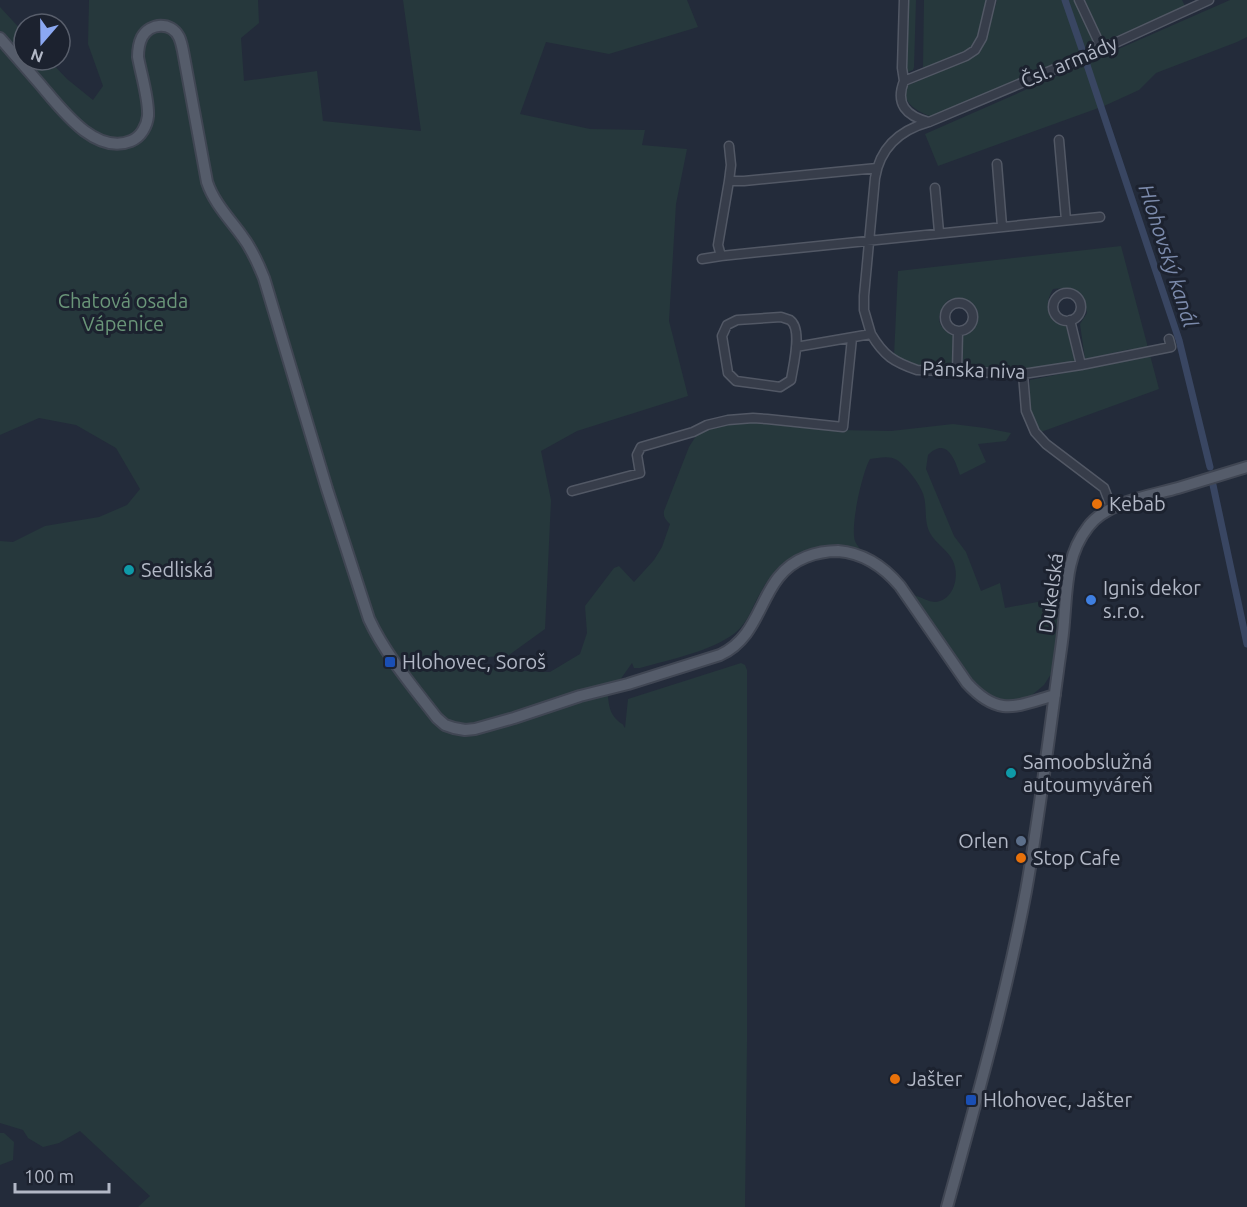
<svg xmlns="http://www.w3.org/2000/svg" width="1247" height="1207" font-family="Ubuntu,sans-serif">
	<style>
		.green { fill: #26383c }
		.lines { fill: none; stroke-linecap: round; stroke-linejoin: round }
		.canal { stroke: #394662; stroke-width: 7 }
		.minor-casing { stroke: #525865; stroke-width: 11 }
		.major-casing { stroke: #404653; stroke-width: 14 }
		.minor { stroke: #373d4a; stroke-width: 8 }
		.major { stroke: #555c6a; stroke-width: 10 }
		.food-dot { fill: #e8710a; stroke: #1c222f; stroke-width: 2 }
		.culture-dot { fill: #0f9aa8; stroke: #1c222f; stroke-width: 2 }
		.shop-dot { fill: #3f7fe0; stroke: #1c222f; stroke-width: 2 }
		.transit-dot { fill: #1a4fb4; stroke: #1c222f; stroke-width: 2 }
		.service-dot { fill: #5c6f8a; stroke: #1c222f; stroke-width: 2 }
		.labels { text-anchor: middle; stroke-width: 6; stroke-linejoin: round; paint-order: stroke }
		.street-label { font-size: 20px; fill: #b2b8c6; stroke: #1c222f }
		.park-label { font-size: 20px; fill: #6a9679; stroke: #1c222f }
		.poi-label { font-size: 20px; fill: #b2b8c6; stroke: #1c222f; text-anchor: start }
		.water-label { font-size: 21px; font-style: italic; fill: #7c8bac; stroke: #1c222f }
	</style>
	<rect width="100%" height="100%" fill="#232b3a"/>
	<!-- green -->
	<path class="green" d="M89 0H258L259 23 241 38 244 81 317 71 323 121 421 131 403 0H687L698 27 609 54 546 42 520 114 590 129 645 130 642 145 687 149 676 204 669 321 688 396 577 431 541 451 551 500 545 629 509 655 460 660 501 670 550 672 580 654 587 633 585 606 614 568 619 566 634 582 654 560 662 547 670 524C666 520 663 517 664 511L689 447 694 439 699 433 712 426 764 420 837 430 891 431 953 424 985 428 1011 433 1006 441 978 444 986 462 960 475C955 460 947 436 928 455L926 469 954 536 966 552 981 591 1000 583 1005 608 1059 598 1054 668 1051 674 1044 685 1032 695 1018 701H1004L988 695 976 686 934 626 914 600 913 597 914 595C921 597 928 602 936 602 954 600 960 576 953 561 948 550 936 544 930 533 924 522 927 509 924 497 922 486 906 466 897 460 889 455 878 458 870 459 862 473 850 527 855 541 856 544 858 546 860 549 819 539 783 552 762 590 753 604 749 622 735 633 712 651 668 660 640 668H634L632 663 608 697C609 706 610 714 618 721 625 727 620 720 625 728L628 699 741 663 745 665 747 670V1042L745 1207H138L150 1196 80 1131 59 1143 43 1147 28 1138 23 1130 0 1123V541L13 542 45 526 99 517 127 505 140 489 116 448 76 425 39 418 0 435V7L24 33V60H49L67 79 93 100 103 86 88 44Z
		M907 0H916L914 67 913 70 908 72 906 71 904 65Z
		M924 0H988C984 15 982 38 970 48 961 56 935 64 923 68Z
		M997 0H1074L1095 46 932 117C917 111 904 105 904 87L968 60 978 53 986 40Z
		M1085 0H1182L1185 6 1104 42Z
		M1230 0H1247V37L1237 42 1156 73 1139 90 1104 106 938 166 925 134Z
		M1121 246 1159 389 1041 432C1028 413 1030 402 1030 380L1135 359 1131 349 1085 359 1080 324 1087 313C1083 291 1074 287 1053 289 1043 306 1047 321 1066 326L1075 361 1023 370 963 368V336C976 333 976 322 978 311 969 300 963 298 948 300 936 316 935 325 953 336L952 368 918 365 894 356 898 271Z
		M0 1133H4L14 1142 13 1160 0 1165Z"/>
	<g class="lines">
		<!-- canal -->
		<path class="canal" d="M1065 0 1083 52
			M1085 59 1179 340 1210 467
			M1213 485 1247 644"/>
		<!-- minor casing -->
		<g class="minor-casing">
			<path id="minor" d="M1079 0 1102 49
				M904 81 902 68 904 0
				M929 122C906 116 895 104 904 81L966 56 975 50 982 38 991 0
				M1059 140 1066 220
				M729 146 731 165 729 181
				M997 164 1002 226
				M877 168 744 181H729L718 245 721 256 1100 217
				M935 188 939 232
				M702 259 721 256
				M1053 307a14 14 0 1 1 28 0a14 14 0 1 1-28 0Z
				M945 317a14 14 0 1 1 28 0a14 14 0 1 1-28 0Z
				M781 317C784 318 787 319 790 320 803 329 793 366 791 380L780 387 736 381 728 373 722 336 727 325 737 320Z
				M1070 320 1081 365
				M871 334 864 310V296L875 178C880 148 900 130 929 122L1102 49 1209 0
				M796 347 871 334C884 356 894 362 917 370L1023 374 1081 365 1171 347 1169 339
				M957 373 958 331
				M1023 374 1026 411 1035 432 1046 444 1104 488 1112 509
				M572 491 640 473 637 455 641 447 693 432 707 425 728 420 753 418 767 419 843 427 852 338"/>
		</g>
		<!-- major casing -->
		<g class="major-casing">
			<path id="major" d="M0 38C13 53 26 68 39 83 59 106 94 156 131 141 141 137 147 126 148 116 149 99 141 74 138 57 138 50 139 43 142 37 150 23 171 21 179 37 181 41 182 46 183 51L207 182C214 203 229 218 242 236 252 249 258 263 264 278L327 489 369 619C385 654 413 687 437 718L445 725 454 728 465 730 475 729 514 718 580 696 628 684 720 655C767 633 757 576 806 557 816 553 827 551 838 551 864 553 884 567 900 586L967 683C999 718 1016 706 1055 695
				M947 1207C976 1102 1006 997 1026 891 1039 818 1048 744 1058 671 1060 655 1063 638 1064 622 1067 588 1066 555 1088 527 1106 502 1150 496 1178 488 1201 481 1224 474 1247 467"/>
		</g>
		<!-- minor -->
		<use href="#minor" class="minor"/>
		<!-- major -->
		<use href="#major" class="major"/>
	</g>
	<!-- markers -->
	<g class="food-dot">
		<circle cx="1097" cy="504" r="6"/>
		<circle cx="1021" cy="858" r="6"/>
		<circle cx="895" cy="1079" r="6"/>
	</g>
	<g class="culture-dot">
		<circle cx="129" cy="570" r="6"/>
		<circle cx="1011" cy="773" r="6"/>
	</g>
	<circle class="shop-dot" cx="1091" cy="600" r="6"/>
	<g class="transit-dot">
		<rect x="384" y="656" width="12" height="12" rx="3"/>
		<rect x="965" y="1094" width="12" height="12" rx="3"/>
	</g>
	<circle class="service-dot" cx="1021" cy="841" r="6"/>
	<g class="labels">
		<!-- street labels -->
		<g class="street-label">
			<text transform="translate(1069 62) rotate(-23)" y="7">Čsl. armády</text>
			<text transform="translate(974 370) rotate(2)" y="7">Pánska niva</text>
			<text transform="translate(1051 593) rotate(-82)" y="7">Dukelská</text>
		</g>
		<!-- park labels -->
		<g class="park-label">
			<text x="123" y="308">Chatová osada<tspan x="123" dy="23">Vápenice</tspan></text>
		</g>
		<!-- poi labels -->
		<g class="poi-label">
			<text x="1109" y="511">Kebab</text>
			<text x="141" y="577">Sedliská</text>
			<text x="1103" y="595">Ignis dekor<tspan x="1103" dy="23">s.r.o.</tspan></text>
			<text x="402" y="669">Hlohovec, Soroš</text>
			<text x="1023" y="769">Samoobslužná<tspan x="1023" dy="23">autoumyváreň</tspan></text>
			<text x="1009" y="848" text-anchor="end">Orlen</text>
			<text x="1033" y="865">Stop Cafe</text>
			<text x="907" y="1086">Jašter</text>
			<text x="983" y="1107">Hlohovec, Jašter</text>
		</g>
		<!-- water labels -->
		<g class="water-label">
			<text transform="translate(1168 256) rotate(72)" y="7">Hlohovský kanál</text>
		</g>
	</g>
	<!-- north arrow -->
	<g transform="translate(42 42) rotate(200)"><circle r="28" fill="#1c222f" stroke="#585e6b" stroke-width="1.5"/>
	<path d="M0-4.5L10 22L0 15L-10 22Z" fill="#8ba8f2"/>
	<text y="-9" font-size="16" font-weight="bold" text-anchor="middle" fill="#b2b8c6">N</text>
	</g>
	<!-- scale -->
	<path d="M15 1183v9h94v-9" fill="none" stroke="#b2b8c6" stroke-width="3"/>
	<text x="24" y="1183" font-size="18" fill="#b2b8c6" stroke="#1c222f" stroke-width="4.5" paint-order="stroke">100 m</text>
</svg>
